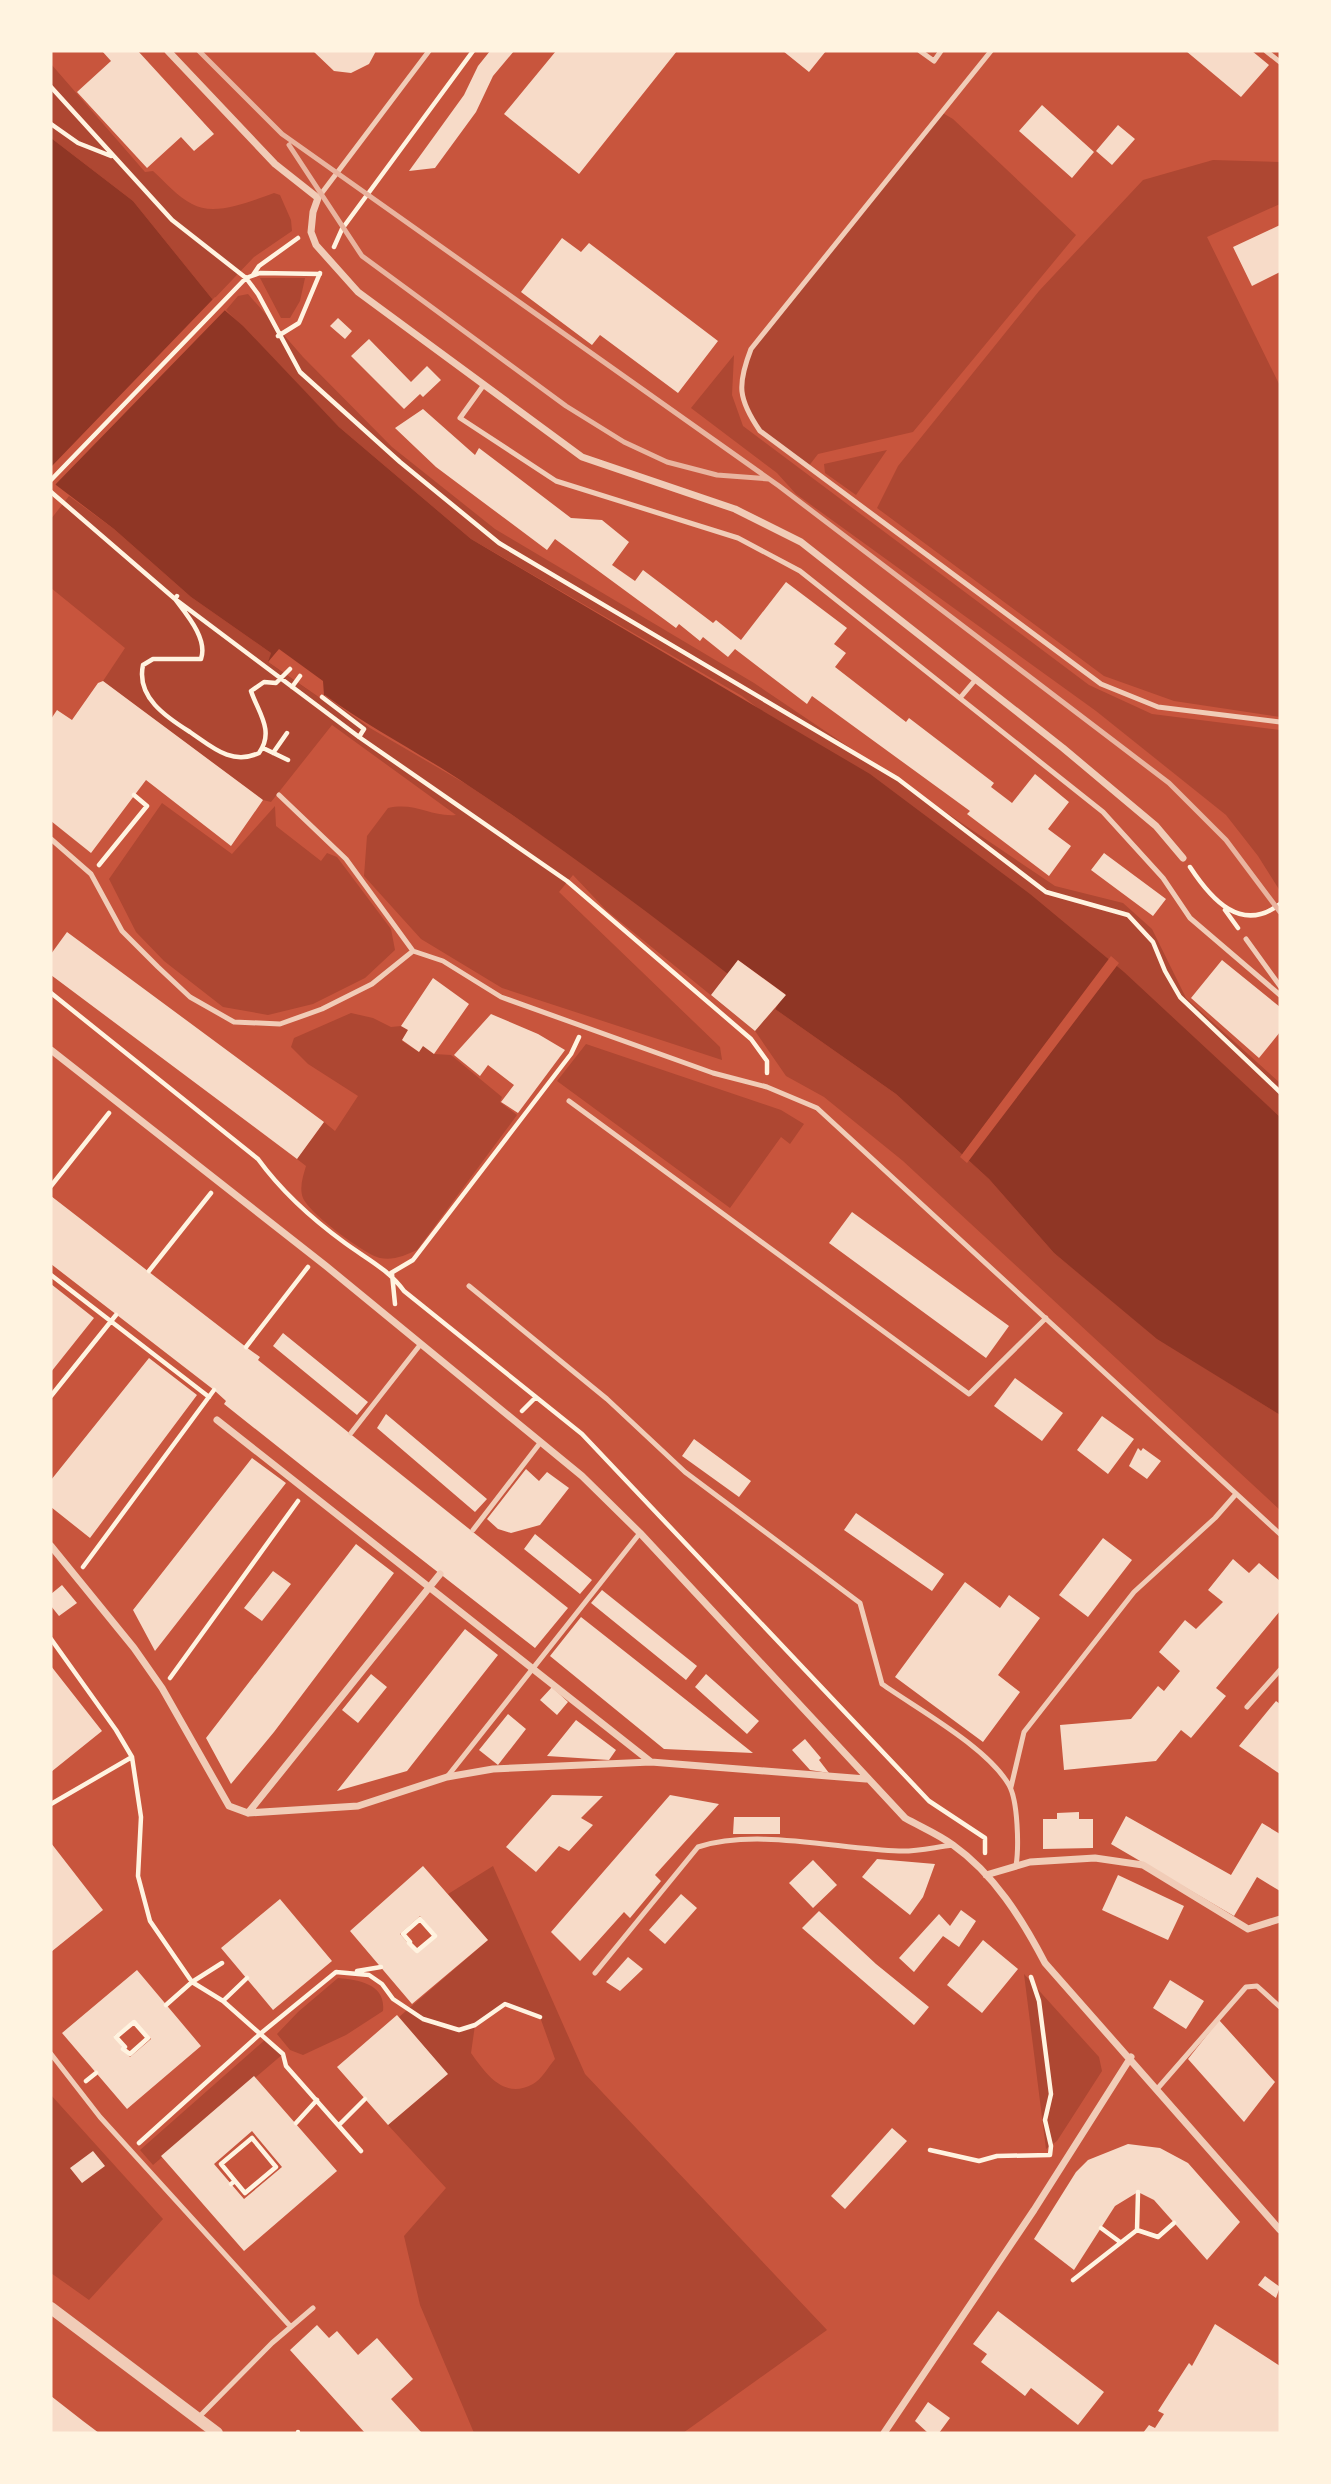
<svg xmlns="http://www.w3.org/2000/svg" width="1331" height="2484" font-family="Quicksand,sans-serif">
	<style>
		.green { fill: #ae4732; fill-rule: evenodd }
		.water { fill: #8f3625 }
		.pier { fill: #c8553d }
		.building { fill: #f7dbc8; fill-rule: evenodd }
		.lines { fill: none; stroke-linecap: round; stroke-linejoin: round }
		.path { stroke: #fff3e0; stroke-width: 4.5 }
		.service { stroke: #f1ccb7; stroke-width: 5 }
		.minor { stroke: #f1ccb7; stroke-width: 7 }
		.tertiary { stroke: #f1ccb7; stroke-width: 12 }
		.rail { stroke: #e9b49f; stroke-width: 5 }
	</style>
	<rect width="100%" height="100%" fill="#c8553d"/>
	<!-- green -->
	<path class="green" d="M51 64 145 172 153 171C165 182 178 197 192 204 215 217 251 201 274 193L280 195 291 220 292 231 254 257 213 300 133 201 51 138Z
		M941 112 953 119 1076 235 913 432 818 454 808 467C759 430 725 416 751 349Z
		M1213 160 1280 162V204L1207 237 1280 386V717L1174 701 1104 676 877 508 898 466 1039 291 1143 180Z
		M260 278H305L300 301 290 318H281Z
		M248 294 303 357 392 447 495 529 754 683 1055 886 1123 903 1152 929 1186 998 1280 1083V1117L1210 1053 742 696 471 539 339 427 226 310 238 296Z
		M734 355 732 395 743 426 1089 685 1152 714 1280 730V891L1258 856 1226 815 1096 711 796 494 777 473 691 408Z
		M887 450 856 495 825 473 824 464Z
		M69 496 114 529 191 597 271 653 269 662 320 698 324 695 370 728 466 784 582 862 775 1009 896 1094 989 1179 1054 1253 1157 1338 1280 1415V1510L903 1161 824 1097 786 1076 755 1031 606 910 573 875 559 892 720 1047 722 1060 502 988 421 939 364 876 367 836 388 808C416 802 430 817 456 815L332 725 271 802 263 800 103 681 125 648 51 588V519Z
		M162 803 232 854 275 806 276 826 321 861 327 853 337 857 391 929 395 950 365 978 313 1004 268 1015 223 1007 164 961 136 932 109 879Z
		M351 1013 373 1018 391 1027 401 1026 408 1030 402 1041 419 1052 423 1046 434 1054 451 1055 502 1097 500 1102 517 1115 417 1250C406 1255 393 1261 380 1258 364 1254 309 1213 303 1198 299 1188 303 1176 306 1166L297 1159 324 1122 335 1131 358 1096 308 1064 291 1047 294 1038Z
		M586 1044 781 1110 804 1124 790 1144 781 1137 730 1208 557 1081Z
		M493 1866 585 2074 827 2330 683 2433H474L420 2305 404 2236 446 2188 388 2125 447 2074 399 2017 488 1940 448 1894ZM505 2004 540 2017 555 2059C549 2066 541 2080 533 2084 504 2100 486 2074 471 2053L475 2025Z
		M1024 1974 1099 2057 1102 2071 1057 2141 1046 2149Z
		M338 1978C359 1980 386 1984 383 2011L346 2035 303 2055 290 2050 277 2034 298 2012Z
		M266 2039 283 2054 153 2165 140 2150Z
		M51 2095 163 2219 89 2300 51 2273Z"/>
	<!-- water -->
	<path class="water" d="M51 138 133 201 213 300 243 326 339 427 471 539 870 774 1030 894 1124 972 1280 1117V1415L1157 1339 1054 1253 989 1179 896 1094 775 1009 785 994 738 960 728 974C643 909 559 845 469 786 422 754 371 729 325 695L320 698 268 662 271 653 191 597 114 529 56 485 51 478Z"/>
	<!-- pier -->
	<path class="pier" d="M215 297 228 307 53 487 51 467Z
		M279 649 323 681 324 695 320 698 268 662Z
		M1111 956 1119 963 967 1163 960 1157Z"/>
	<!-- building -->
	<path class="building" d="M102 51H138L214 134 194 151 181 137 147 168 77 92 111 61Z
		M313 51H376L369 64 351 73 334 71Z
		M490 51H514L493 76 476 112 435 168 409 171 464 95 478 66Z
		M556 51H677L579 174 504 114Z
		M783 51H826L809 72Z
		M1186 51H1252L1269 65 1241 97Z
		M1042 105 1094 152 1072 178 1019 131Z
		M1118 125 1135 139 1112 165 1096 151Z
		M1280 225V272L1252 286 1233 247Z
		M562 238 581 252 589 243 718 341 678 393 600 335 592 345 521 292Z
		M338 318 352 331 345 339 330 326Z
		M369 339 411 382 427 366 441 380 423 397 420 394 404 409 351 356Z
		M423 409 475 455 479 448 571 518 602 520 629 542 612 565 635 581 643 570 713 623 716 620 741 640 786 582 847 628 834 644 846 653 835 667 906 722 909 718 994 783 991 787 1012 803 1035 774 1069 802 1048 829 1071 846 1049 876 967 814 970 811 812 696 807 704 735 649 728 657 703 637 700 641 679 624 676 628 555 539 547 550 436 467 395 428Z
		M103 681 263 800 231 846 146 780 91 853 51 821V719L57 710 72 720 98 683Z
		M1104 853 1166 899 1153 916 1091 870Z
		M67 932 324 1122 297 1159 51 975V954Z
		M738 960 786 995 755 1031 711 995Z
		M1222 960 1280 1007V1032L1259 1058 1191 998Z
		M433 978 469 1004 434 1054 423 1046 419 1052 402 1040 408 1030 401 1026Z
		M491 1014 538 1034 565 1050 518 1113 501 1102 514 1085 488 1065 480 1076 454 1055Z
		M51 1196 246 1347 260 1357 258 1360 568 1608 535 1648 316 1477 224 1404 226 1401 214 1390 51 1264Z
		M852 1212 1009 1326 986 1358 829 1243Z
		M51 1284 94 1318 51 1372Z
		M283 1333 368 1402 357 1415 273 1346Z
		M149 1358 197 1395 90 1538 51 1507V1480Z
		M1015 1378 1063 1413 1042 1441 994 1406Z
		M386 1414 487 1499 475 1512 377 1428Z
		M1102 1416 1134 1439 1108 1474 1077 1450Z
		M694 1439 751 1481 739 1497 682 1456Z
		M1138 1448 1141 1451 1143 1448 1161 1461 1147 1479 1129 1466Z
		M252 1458 286 1483 155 1651 133 1610Z
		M526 1469 539 1481 547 1472 569 1488 540 1525 511 1533 498 1529 487 1519Z
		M856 1513 944 1574 932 1591 844 1530Z
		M535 1534 592 1580 580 1594 524 1549Z
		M1103 1538 1132 1560 1088 1617 1059 1595Z
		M356 1544 394 1573 274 1732 231 1784 206 1738Z
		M1233 1559 1249 1573 1259 1563 1280 1581V1611L1216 1688 1226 1696 1191 1738 1181 1730 1156 1761 1064 1770 1060 1725 1131 1719 1158 1686 1164 1691 1180 1671 1159 1652 1185 1620 1196 1629 1223 1602 1208 1590Z
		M273 1571 291 1584 262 1621 244 1608Z
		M965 1582 1000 1608 1009 1595 1040 1618 998 1675 1020 1692 983 1742 895 1677Z
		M62 1585 77 1603 59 1616 51 1606V1594Z
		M602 1590 697 1666 686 1680 591 1603Z
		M581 1617 685 1699 753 1753 664 1749 550 1656Z
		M465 1629 498 1655 407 1771 337 1791Z
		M51 1666 102 1731 51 1772Z
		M371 1674 387 1687 358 1723 342 1710Z
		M706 1674 759 1721 747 1734 695 1687Z
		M552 1687 568 1702 557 1715 540 1700Z
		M1276 1701 1280 1704V1774L1239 1746Z
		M508 1714 526 1729 498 1765 479 1750Z
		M576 1720 616 1750 609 1760 547 1756Z
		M805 1739 821 1758 819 1760 829 1773 810 1770 792 1750Z
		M552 1795 603 1796 581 1818 593 1825 569 1851 559 1846 536 1872 506 1847Z
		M670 1795 719 1804 655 1875 661 1881 630 1918 624 1912 580 1961 551 1932Z
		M1079 1812V1819H1093V1848L1043 1849V1819H1057V1813Z
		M1126 1816 1231 1875 1262 1823 1280 1834V1891L1257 1877 1234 1916 1111 1844Z
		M734 1817H780V1834H733Z
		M51 1843 103 1910 51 1952Z
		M877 1859 935 1864 923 1897 910 1915 862 1877Z
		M813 1860 837 1885 813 1908 789 1883Z
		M423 1866 488 1940 412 2004 350 1931ZM420 1916 437 1936 417 1953 400 1934Z
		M1118 1875 1184 1906 1168 1940 1102 1910Z
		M681 1894 697 1908 665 1944 649 1930Z
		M280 1899 332 1961 273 2010 221 1948Z
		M961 1910 976 1921 959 1947 943 1936 914 1972 899 1958 939 1914 950 1926Z
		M819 1911 876 1964 929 2007 914 2025 802 1928Z
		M983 1940 1018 1969 982 2013 947 1985Z
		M628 1957 643 1969 620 1991 606 1982Z
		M137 1970 201 2046 127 2109 62 2033ZM134 2020 151 2039 130 2057 114 2036Z
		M1170 1980 1204 2001 1186 2029 1153 2008Z
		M397 2015 448 2074 388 2125 337 2067Z
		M1219 2020 1275 2082 1244 2122 1188 2059Z
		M254 2076 337 2171 244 2251 161 2156ZM252 2131 282 2167 244 2199 214 2164Z
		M892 2128 907 2141 845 2209 831 2196Z
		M1128 2144 1160 2148 1188 2163 1240 2222 1207 2260 1154 2200 1138 2192 1115 2206 1074 2270 1034 2239 1076 2172 1088 2160Z
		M93 2151 105 2166 82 2183 70 2168Z
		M1265 2276 1280 2287 1276 2298 1258 2285Z
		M998 2311 1104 2392 1078 2425 1031 2388 1025 2396 981 2362 987 2354 973 2344Z
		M1215 2324 1280 2366V2433H1143L1149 2425 1155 2428 1164 2414 1158 2411 1189 2363 1192 2366Z
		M317 2325 329 2338 337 2331 358 2355 377 2338 413 2379 391 2399 422 2433H365L290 2350Z
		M51 2396 83 2421 99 2433H51Z
		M928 2402 950 2418 939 2433H928L915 2421Z"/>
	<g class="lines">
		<!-- path -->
		<path class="path" d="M51 87 172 220 246 278 258 294 300 372 400 462 499 543 898 779 1046 892 1128 915 1153 942 1165 971 1180 997 1280 1092
			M51 124 78 143 111 156
			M334 247 342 229 473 51
			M253 275 259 266 298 238
			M278 336 299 323 320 273
			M51 480 246 278 260 273 320 274
			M51 492 175 599 359 737 567 881 751 1039 767 1061V1073
			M177 596 175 599C187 615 208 639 201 659H153L143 665C136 697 166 717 190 732 211 746 231 766 259 753 275 731 258 712 251 691L264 682 276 683 290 669
			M292 687 300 676
			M322 697 364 729 359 737
			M263 748 288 760
			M273 753 287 733
			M99 865 147 806 134 795
			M1190 867C1211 899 1241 934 1280 904
			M1225 910 1238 928
			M51 993 258 1159C282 1192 312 1219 345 1243 367 1259 388 1269 404 1291L582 1434 929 1801 985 1838V1853
			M51 1186 109 1113
			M149 1271 211 1193
			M391 1273 413 1260 571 1054 579 1037
			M392 1274 395 1304
			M51 1275 209 1397
			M246 1347 308 1267
			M51 1396 116 1315
			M522 1411 536 1397
			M83 1567 214 1390
			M51 1639 116 1730 132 1757 141 1817 138 1876 150 1921 192 1982 223 2001 283 2054 286 2066 361 2151
			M170 1678 298 1501
			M51 1804 132 1757
			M409 1943 417 1951 435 1936 420 1919 403 1934 410 1942
			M357 1971 381 1967
			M223 2001 247 1978
			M166 2005 192 1982 222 1963
			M123 2049 130 2054 148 2038 134 2022 116 2037 125 2047
			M86 2081 96 2073
			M296 2123 317 2100
			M339 2125 365 2099
			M139 2143 260 2034 336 1972 369 1975 382 1984 393 1999 423 2019 459 2030 475 2025 505 2004 540 2017
			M930 2150 979 2161 997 2156 1050 2155 1051 2146 1045 2120 1051 2094 1039 2001 1031 1977
			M231 2184 235 2181 245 2193 276 2167 252 2138 221 2164 235 2181
			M1101 2228 1120 2242
			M1137 2230 1138 2192
			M1073 2280 1137 2230 1158 2237 1174 2223
			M298 2432V2433"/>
		<!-- service -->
		<path class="service" d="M920 51 934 61 941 51
			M991 51 751 349C737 385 738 399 760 431L1101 684 1158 707 1280 722
			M1266 51 1280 62
			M318 198 429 51
			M483 386 460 418 556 481 738 538 800 571 1103 812 1163 878 1190 918 1280 995
			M960 698 976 679
			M279 795 346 859 413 951 443 961 501 997 713 1073 767 1087 817 1108 1280 1534
			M51 839 91 874 122 931 158 967 190 997 234 1022 280 1024 322 1009 372 984 413 951
			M1246 939 1280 986
			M569 1101 969 1394 1046 1318
			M469 1286 607 1399 685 1472 860 1603 882 1684C919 1710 987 1747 1009 1785 1018 1801 1019 1847 1016 1866
			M351 1433 420 1345
			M473 1530 540 1443
			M1247 1707 1280 1670
			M447 1777 640 1533
			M1011 1787 1024 1732 1134 1592 1215 1518 1236 1494
			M595 1973 698 1847C756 1828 838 1849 899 1851 916 1852 935 1847 953 1845
			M51 2054 100 2117 291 2327
			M1158 2088 1246 1987 1257 1986 1280 2007
			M199 2417 272 2343 313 2308"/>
		<!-- minor -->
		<path class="minor" d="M168 51 275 164 318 198 313 212 311 232 316 245 358 292 582 457 735 509 801 542 1063 748 1156 826 1183 858
			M51 1050 326 1266 582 1476 640 1533 905 1818C921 1827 938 1834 953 1845 994 1874 1022 1919 1045 1963L1280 2230
			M217 1420 651 1762
			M51 1546 134 1648 162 1688 229 1806 248 1813 358 1806 447 1777 493 1769 651 1762 866 1779
			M248 1813 440 1574
			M986 1875 1030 1862 1095 1858 1143 1865 1248 1929 1280 1919
			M884 2433 1034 2210 1131 2057"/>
		<!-- tertiary -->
		<path class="tertiary" d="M51 2308 217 2433"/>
		<!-- rail -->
		<path class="rail" d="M199 51 282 134 779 486 1169 783 1226 840 1280 912
			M289 145 362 256 566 406 624 442 667 462 717 475 769 479"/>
	</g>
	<!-- border -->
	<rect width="1331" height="2484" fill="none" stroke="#fff3e0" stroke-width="105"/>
</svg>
